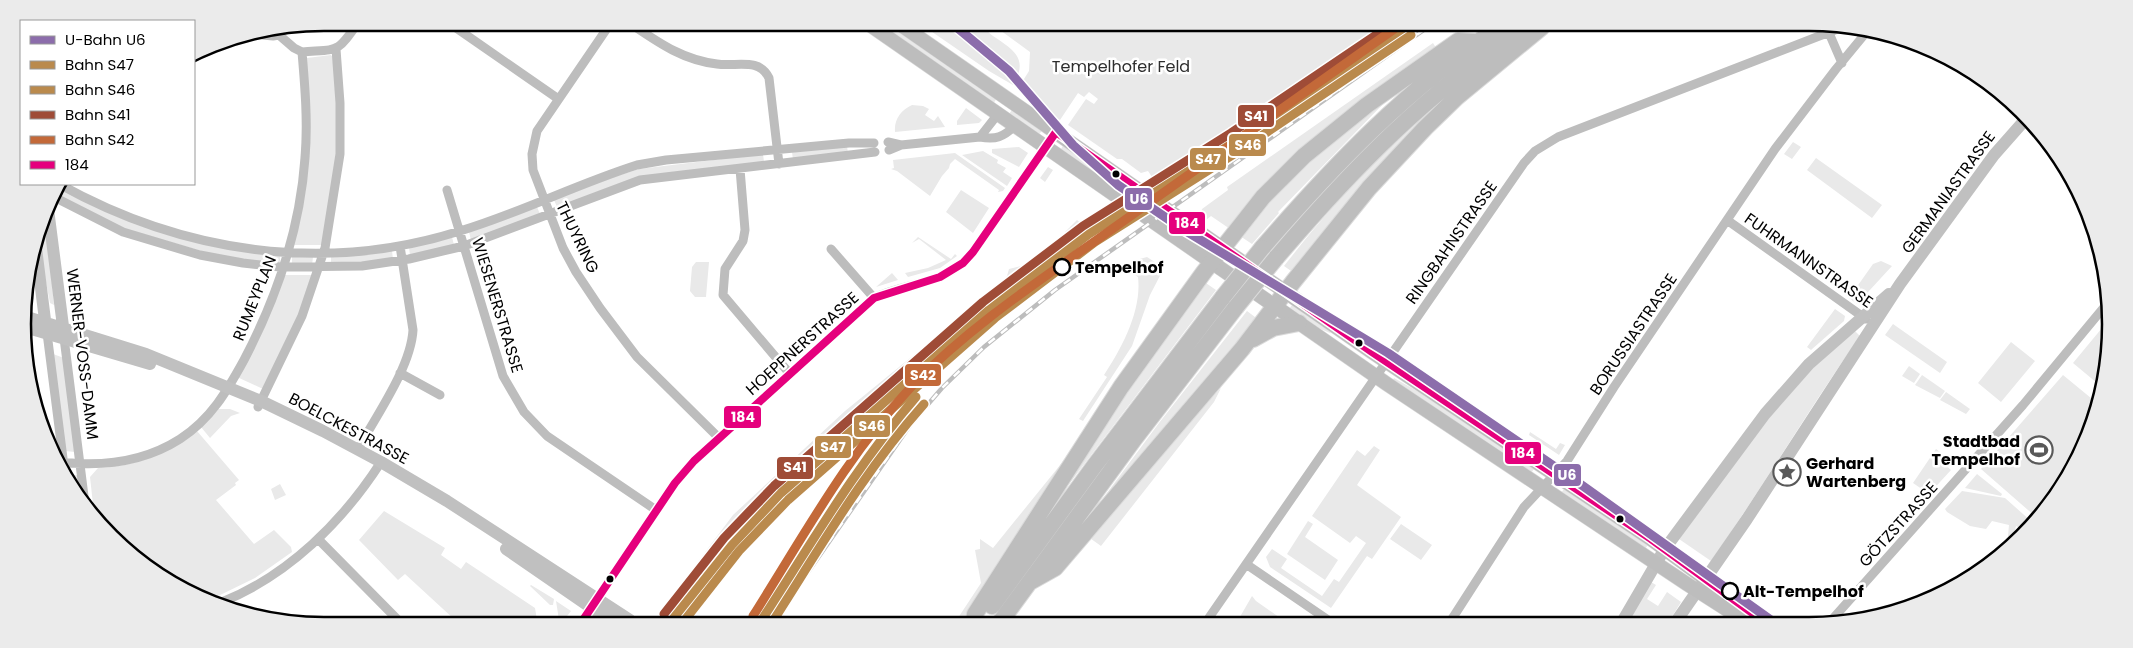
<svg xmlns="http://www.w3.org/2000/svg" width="2133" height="648" font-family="Poppins,sans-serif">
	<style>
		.green { fill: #e9e9e9 }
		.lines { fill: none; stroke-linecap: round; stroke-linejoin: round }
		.primary-casing { stroke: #dbdbdb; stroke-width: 15 }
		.highway-casing { stroke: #dbdbdb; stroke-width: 18 }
		.street { stroke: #bdbdbd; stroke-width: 9 }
		.secondary { stroke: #c0c0c0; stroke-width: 12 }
		.primary { stroke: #bdbdbd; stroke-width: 14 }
		.highway { stroke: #bdbdbd; stroke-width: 16 }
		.rail-casing { stroke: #bdbdbd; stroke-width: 4.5 }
		.rail { stroke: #fff; stroke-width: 2.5; stroke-dasharray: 8; stroke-linecap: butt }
		.highway-bridge-casing { stroke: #dbdbdb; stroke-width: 18; stroke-linecap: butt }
		.highway-bridge { stroke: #bdbdbd; stroke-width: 16 }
		.bus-1-casing { stroke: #fff; stroke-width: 11 }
		.bus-1 { stroke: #e5007d; stroke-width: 8 }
		.rail-1-casing { stroke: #fff; stroke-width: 12 }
		.rail-2-casing { stroke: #fff; stroke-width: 12 }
		.rail-3-casing { stroke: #fff; stroke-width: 12 }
		.rail-4-casing { stroke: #fff; stroke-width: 12 }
		.rail-1 { stroke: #ba8a4d; stroke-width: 9 }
		.rail-2 { stroke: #ba8a4d; stroke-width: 9 }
		.rail-3 { stroke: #9f4c37; stroke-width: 9 }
		.rail-4 { stroke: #c36939; stroke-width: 9 }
		.metro-1-casing { stroke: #fff; stroke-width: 12 }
		.metro-1 { stroke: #8c6dab; stroke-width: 9 }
		.bus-dot { fill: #000; stroke: #fff; stroke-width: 2 }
		.stop-dot { fill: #fff; stroke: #000; stroke-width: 2.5 }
		.labels { text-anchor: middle; stroke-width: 5; stroke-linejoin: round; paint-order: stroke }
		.park-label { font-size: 16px; fill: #2e2e2e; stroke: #fff }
		.street-label { font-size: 16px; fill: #000; stroke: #fff }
		.stop-label { font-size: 16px; font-weight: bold; fill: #000; stroke: #fff; text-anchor: start }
		.poi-label { font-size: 16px; font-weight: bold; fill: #000; stroke: #fff; text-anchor: end }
		.rim { fill: none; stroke: #000; stroke-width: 2.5 }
		.line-badge { stroke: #fff; stroke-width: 2 }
		.badge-label { font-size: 14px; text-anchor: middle; font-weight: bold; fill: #fff }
	</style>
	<rect width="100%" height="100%" fill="#fff"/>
	<!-- green -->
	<path class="green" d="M879 25H892L997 98 993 104Z
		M922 25C935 25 967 22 977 25 983 26 989 33 993 36 1014 50 1029 59 1013 85L989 71Z
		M993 25 1394 27 1158 186 1148 171 1141 173 1122 159H1117L1068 125 1086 99 1094 104 1098 99 1089 92 1084 97 1078 93 1060 120 1032 101 1019 87 1029 71 1030 52Z
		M1433 43 1438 51C1387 88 1331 122 1284 164 1264 183 1247 207 1230 229L1211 216 1206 220 1200 216 1202 209 1228 190 1227 187Z
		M331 55 334 59 339 104 335 169 323 245H293L296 232 307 58Z
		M1447 99 1294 273 1284 266C1332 205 1385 146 1447 99Z
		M1387 100 1278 212 1279 213 1252 244 1240 236C1280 184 1329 144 1380 103Z
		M912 105 923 106 929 109 925 115 934 121 938 116 945 127 895 132C894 119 901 110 912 105Z
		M966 108 982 120 979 123 957 125V121Z
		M1012 110 1043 129 1038 136 1009 114Z
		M1793 142 1801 147 1792 159 1784 154Z
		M1064 144 1124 184 1118 192 1059 152Z
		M847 146 848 154 793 160 792 152Z
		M1019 147 1028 153 1019 167 992 153V149Z
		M983 151 998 160 997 163 1006 168 1003 172 1012 178 1007 186 962 155Z
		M955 153 1005 188 1003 191 998 192 999 190 955 159 950 164 949 168 942 176 930 196 897 171 891 169 894 168 893 160Z
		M763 154 764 162 630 180 557 207 554 200 607 179 639 169Z
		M1816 158 1882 205 1872 218 1807 170Z
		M1048 167 1053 170 1045 182 1040 178Z
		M57 186C80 198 102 211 126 220 176 240 227 251 280 256V264L219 256 125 229 53 193Z
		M961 190 989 208 973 233 946 212Z
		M537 207 540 214 471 240 469 232Z
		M46 217 54 305 50 303 38 241Z
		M1077 220 1083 225 1094 228 1009 291 1002 282 1007 276 1009 269 1021 266 1068 234 1065 232Z
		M452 237 454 245 410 256 409 247Z
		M918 237 951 259 955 254 957 256 940 268 908 277 905 273 928 268 946 260 919 239 912 243Z
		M392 251 393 259 331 265V257Z
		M292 256 313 257 312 265 292 264Z
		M1147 257 1164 268 1150 295 1132 346 1083 421 1079 419 1107 377 1104 375C1122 348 1142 310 1138 277L1126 269 1136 260Z
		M1881 261 1892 266 1857 304 1849 298 1873 264Z
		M696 262H709L706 297H695L690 291 692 267Z
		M892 273 898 280 876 287Z
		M284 275H314L302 309 263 389 237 377Z
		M31 279 34 299 27 304 25 285 27 281Z
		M1203 281 1216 290 1048 512 1082 455Z
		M989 294 993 299C947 336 904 374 860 413 788 476 719 540 667 620H659L676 591 733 515 845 411Z
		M1292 305 1331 332 1330 333 1316 327 1289 309Z
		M1835 309 1845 316 1844 321 1811 350 1807 347Z
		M1247 311 1259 320 1095 509 1159 423Z
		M1893 324 1947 362 1940 373 1885 335Z
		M2102 328 2105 331V383L2103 388 2073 363Z
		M1855 331 1860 336C1808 410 1763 487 1711 561L1679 539 1767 420 1815 366Z
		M2011 342 2035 361 2001 402 1978 383Z
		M53 354 64 358 75 452 65 451Z
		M1909 366 1920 374 1914 383 1902 376Z
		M1922 375 1945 391 1940 398 1915 385Z
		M2063 375 2097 403 2070 474 2036 517 1981 469Z
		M1394 378 1426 396 1534 469 1531 473 1392 381Z
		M1221 388 1214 402 1101 546 1087 536 1182 426Z
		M1946 392 1970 409 1966 414 1940 400Z
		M218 409H230L240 413 231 416 210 438 201 427Z
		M197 431 239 480 235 483 236 485 216 500 254 544 274 530 291 547 292 552 255 578 214 598 156 575 94 513 90 477 98 468C142 466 161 453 197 431Z
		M1530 432 1556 449 1560 443 1565 445 1559 455 1529 435Z
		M1374 446 1380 450 1357 485 1401 517 1372 559 1367 556 1331 608 1270 567 1266 557 1272 549 1287 559 1281 568 1322 596 1334 579 1339 582 1366 543 1356 536 1350 543 1312 516 1357 450 1365 456Z
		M1936 449 1943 454 1944 464 1951 470 1929 494 1913 483Z
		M1065 459 967 621H956L981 583 975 550 980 549V539L993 548Z
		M1977 474 2002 494 2001 496 1965 488Z
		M78 475 81 500 73 492 69 476Z
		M280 484 286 495 275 500 271 489Z
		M1564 489 1648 545 1645 549 1561 493Z
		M1962 491 2005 498 2032 522 2016 541 2018 527 2016 526 2011 547H2007L2009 525 1992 521 1986 529 1970 526 1947 512 1945 509Z
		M384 511 445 548 441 555 461 569 466 562 535 608 537 620H455L405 574 398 580 359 540Z
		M1308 521 1313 524 1305 537 1338 560 1325 580 1287 554Z
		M1401 524 1432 545 1421 560 1390 539Z
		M1651 582 1656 585 1647 599 1658 606 1667 592 1681 602 1668 623 1628 622Z
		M531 585 554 599 553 605H550L530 586Z
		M1252 596 1256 601 1286 622H1237Z
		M556 601 571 611 564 620H559Z"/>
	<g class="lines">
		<!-- primary casing -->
		<g class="primary-casing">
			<path id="primary" d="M870 25 1387 384 1687 584 1748 623
				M901 25 1372 352 1651 539 1766 623"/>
		</g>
		<!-- highway casing -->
		<g class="highway-casing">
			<path id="highway" d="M1262 248C1333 166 1408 87 1500 27
				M1276 258C1353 168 1427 92 1527 27
				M1253 339 1273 328 1299 323
				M1030 582 1055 568 1242 349 1293 282 1369 188 1425 128 1457 97 1542 27
				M992 606 1095 465 1223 297
				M974 621 975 614 1121 387 1204 272 1263 197 1304 156 1367 105 1458 41 1477 42
				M1001 621 1135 438 1236 307"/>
		</g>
		<!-- street -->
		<path class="street" d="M449 23 557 98
			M610 24 537 131 532 154 533 170 563 248 576 272 600 308 637 357 719 438
			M631 24C659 43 683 60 717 64 736 67 759 57 769 78L779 164
			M1829 33 1842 63
			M263 35 273 36 279 35 278 32
			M279 35 294 48 302 52
			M302 52C339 49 336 54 358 23
			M980 137 998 114
			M888 142 901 145
			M889 150 901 145 980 137C996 140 1003 137 1015 126
			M740 169 745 230 743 241 725 269 723 295 790 374
			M59 184C183 253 324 274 460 231 520 213 577 184 637 165L666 160 849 143H874
			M447 190 503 376 524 412 547 436 656 510
			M52 196 123 232 200 255 243 263 280 267 362 266 409 259 464 246 640 180 875 152
			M1727 220 1866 319
			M831 249 874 298
			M47 333 65 474
			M64 338 85 504
			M400 373 440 395
			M258 407 302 316 325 248 340 154V103L336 49
			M358 449C376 416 411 367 413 330L400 246
			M60 462C102 467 144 462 180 439 211 419 227 391 244 360 277 297 300 229 305 158 308 123 305 87 302 52
			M318 539 398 620
			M1246 564 1331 622
			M222 602C289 575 343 521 381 462
			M583 620 675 483 694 461 874 298C910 281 947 285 973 252L1056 132
			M1206 622 1524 163 1535 151 1558 137 1840 28
			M1450 622 1524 507 1567 461 1614 387 1775 149 1836 69 1869 29
			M1829 623 2023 405 2105 306"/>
		<!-- secondary -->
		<path class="secondary" d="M48 209 64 334
			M36 248 46 328
			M27 317 146 354 261 401 323 431 381 462 447 501 630 620
			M28 328 150 364
			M506 549 609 620
			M1622 622 1664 550 1765 414 1809 364 1889 294
			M1675 623 1747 519 1900 284 1994 155 2024 121"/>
		<!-- primary -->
		<use href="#primary" class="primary"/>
		<!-- highway -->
		<use href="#highway" class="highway"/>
		<!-- rail casing -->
		<g class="rail-casing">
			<path id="rail" d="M774 621 911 424 942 388 984 347 1055 290 1428 27"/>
		</g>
		<!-- rail -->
		<use href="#rail" class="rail"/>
		<!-- highway-bridge casing -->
		<g class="highway-bridge-casing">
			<path id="highway-bridge" d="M1223 297 1262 248
				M1236 307 1276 258"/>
		</g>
		<!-- highway-bridge -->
		<use href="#highway-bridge" class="highway-bridge"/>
		<!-- bus-1 casing -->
		<g class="bus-1-casing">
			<path id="bus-1" d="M583 620 675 483 694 461 874 298 940 277 963 263 973 252 1056 132 1372 352 1651 539 1766 623"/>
		</g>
		<!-- bus-1 -->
		<use href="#bus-1" class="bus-1"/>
		<!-- rail-1 casing -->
		<g class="rail-1-casing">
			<path id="rail-1" d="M672 620 732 545 781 493 989 310 1089 234 1236 141 1405 27
				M761 621C811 544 856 466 916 397"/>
		</g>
		<!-- rail-2 casing -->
		<g class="rail-2-casing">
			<path id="rail-2" d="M684 621 739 551 788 500 995 318 1095 242 1242 149 1411 35
				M773 621C821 546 865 470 924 404"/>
		</g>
		<!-- rail-3 casing -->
		<g class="rail-3-casing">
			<path id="rail-3" d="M664 614 724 538 774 486 983 302 1083 226 1231 133 1388 27"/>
		</g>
		<!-- rail-4 casing -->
		<g class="rail-4-casing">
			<path id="rail-4" d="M753 616C803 537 848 454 912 386 972 324 1045 277 1115 227 1209 160 1303 93 1397 27"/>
		</g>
		<!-- rail-1 -->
		<use href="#rail-1" class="rail-1"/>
		<!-- rail-2 -->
		<use href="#rail-2" class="rail-2"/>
		<!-- rail-3 -->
		<use href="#rail-3" class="rail-3"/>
		<!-- rail-4 -->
		<use href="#rail-4" class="rail-4"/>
		<!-- metro-1 casing -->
		<g class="metro-1-casing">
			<path id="metro-1" d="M954 25 1009 71 1073 145 1118 185 1184 230 1388 353 1583 486 1775 623"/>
		</g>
		<!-- metro-1 -->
		<use href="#metro-1" class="metro-1"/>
	</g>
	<!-- icons -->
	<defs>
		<g id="stadium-ring" transform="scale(1.4375)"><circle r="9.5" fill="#fff" stroke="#595959" stroke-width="1.5"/><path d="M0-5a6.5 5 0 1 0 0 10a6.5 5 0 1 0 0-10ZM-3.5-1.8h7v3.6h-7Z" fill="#595959"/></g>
		<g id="sight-ring" transform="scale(1.4375)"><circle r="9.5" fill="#fff" stroke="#595959" stroke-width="1.5"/><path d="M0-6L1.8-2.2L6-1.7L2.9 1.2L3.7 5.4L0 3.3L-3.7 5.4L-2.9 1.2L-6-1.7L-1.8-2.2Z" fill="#595959"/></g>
	</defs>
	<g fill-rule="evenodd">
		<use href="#stadium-ring" x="2039" y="450"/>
		<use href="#sight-ring" x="1787" y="472"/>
	</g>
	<!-- markers -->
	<g class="bus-dot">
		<circle cx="1116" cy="174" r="4.5"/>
		<circle cx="1359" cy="343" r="4.5"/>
		<circle cx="1620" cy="519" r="4.5"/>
		<circle cx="610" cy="579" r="4.5"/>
	</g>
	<g class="stop-dot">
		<circle cx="1062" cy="267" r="8"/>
		<circle cx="1730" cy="591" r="8"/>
	</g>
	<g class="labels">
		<!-- park labels -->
		<g class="park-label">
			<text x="1121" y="72">Tempelhofer Feld</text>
		</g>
		<!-- street labels -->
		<g class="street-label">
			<text transform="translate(1948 192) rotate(-54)" y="6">GERMANIASTRASSE</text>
			<text transform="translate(578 237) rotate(64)" y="6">THUYRING</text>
			<text transform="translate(1451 242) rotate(-55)" y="6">RINGBAHNSTRASSE</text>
			<text transform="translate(1809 260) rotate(35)" y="6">FUHRMANNSTRASSE</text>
			<text transform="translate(254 298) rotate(-68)" y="6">RUMEYPLAN</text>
			<text transform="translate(498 305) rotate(73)" y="6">WIESENERSTRASSE</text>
			<text transform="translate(1633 334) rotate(-56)" y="6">BORUSSIASTRASSE</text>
			<text transform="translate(802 343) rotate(-42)" y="6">HOEPPNERSTRASSE</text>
			<text transform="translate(83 354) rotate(83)" y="6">WERNER-VOSS-DAMM</text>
			<text transform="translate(349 428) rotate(28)" y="6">BOELCKESTRASSE</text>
			<text transform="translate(1898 524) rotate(-48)" y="6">GÖTZSTRASSE</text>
		</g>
		<!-- stop labels -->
		<g class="stop-label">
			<text x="1075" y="273">Tempelhof</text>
			<text x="1743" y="597">Alt-Tempelhof</text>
		</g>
		<!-- poi labels -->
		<g class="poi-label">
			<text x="2020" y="447">Stadtbad<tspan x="2020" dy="18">Tempelhof</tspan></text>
			<text x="1806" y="469" text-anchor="start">Gerhard<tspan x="1806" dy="18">Wartenberg</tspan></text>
		</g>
	</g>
	<!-- crop -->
	<path d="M0 0H2133V648H0ZM324 31H1809A293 293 0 0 1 2102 324V324A293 293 0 0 1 1809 617H324A293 293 0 0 1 31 324V324A293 293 0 0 1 324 31Z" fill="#ebebeb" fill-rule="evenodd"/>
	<path class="rim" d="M324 31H1809A293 293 0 0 1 2102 324V324A293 293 0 0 1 1809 617H324A293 293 0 0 1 31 324V324A293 293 0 0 1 324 31Z"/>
	<g class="line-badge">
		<rect x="1237" y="104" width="38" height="24" rx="5" fill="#9f4c37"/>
		<rect x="1228" y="133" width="39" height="24" rx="5" fill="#ba8a4d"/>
		<rect x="1189" y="147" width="38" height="24" rx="5" fill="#ba8a4d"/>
		<rect x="1124" y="187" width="29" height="24" rx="5" fill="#8c6dab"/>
		<rect x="1168" y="211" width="38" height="24" rx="5" fill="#e5007d"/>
		<rect x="904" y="363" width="38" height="24" rx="5" fill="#c36939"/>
		<rect x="723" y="405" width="39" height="24" rx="5" fill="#e5007d"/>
		<rect x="853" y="414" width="38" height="24" rx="5" fill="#ba8a4d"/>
		<rect x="814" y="435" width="38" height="24" rx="5" fill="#ba8a4d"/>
		<rect x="1504" y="441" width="38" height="24" rx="5" fill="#e5007d"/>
		<rect x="776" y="456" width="38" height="24" rx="5" fill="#9f4c37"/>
		<rect x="1553" y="463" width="29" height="24" rx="5" fill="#8c6dab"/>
	</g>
	<g class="badge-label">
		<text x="1256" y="121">S41</text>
		<text x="1248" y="150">S46</text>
		<text x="1208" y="164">S47</text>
		<text x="1139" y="204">U6</text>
		<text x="1187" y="228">184</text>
		<text x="923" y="380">S42</text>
		<text x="743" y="422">184</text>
		<text x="872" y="431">S46</text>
		<text x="833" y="452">S47</text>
		<text x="1523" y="458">184</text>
		<text x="795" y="472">S41</text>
		<text x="1567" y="480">U6</text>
	</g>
	<!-- legend -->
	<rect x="20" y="20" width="175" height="165" fill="#ffffff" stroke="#999999"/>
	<rect x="30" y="36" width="25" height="8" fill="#8c6dab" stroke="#999999"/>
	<text x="65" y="45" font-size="15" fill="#000000">U-Bahn U6</text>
	<rect x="30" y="61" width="25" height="8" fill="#ba8a4d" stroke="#999999"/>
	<text x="65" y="70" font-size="15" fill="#000000">Bahn S47</text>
	<rect x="30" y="86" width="25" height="8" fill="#ba8a4d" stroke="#999999"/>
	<text x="65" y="95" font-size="15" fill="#000000">Bahn S46</text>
	<rect x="30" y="111" width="25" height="8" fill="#9f4c37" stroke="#999999"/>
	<text x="65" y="120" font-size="15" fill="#000000">Bahn S41</text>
	<rect x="30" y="136" width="25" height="8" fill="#c36939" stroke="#999999"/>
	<text x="65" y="145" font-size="15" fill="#000000">Bahn S42</text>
	<rect x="30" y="161" width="25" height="8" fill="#e5007d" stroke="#999999"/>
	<text x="65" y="170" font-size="15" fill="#000000">184</text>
</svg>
